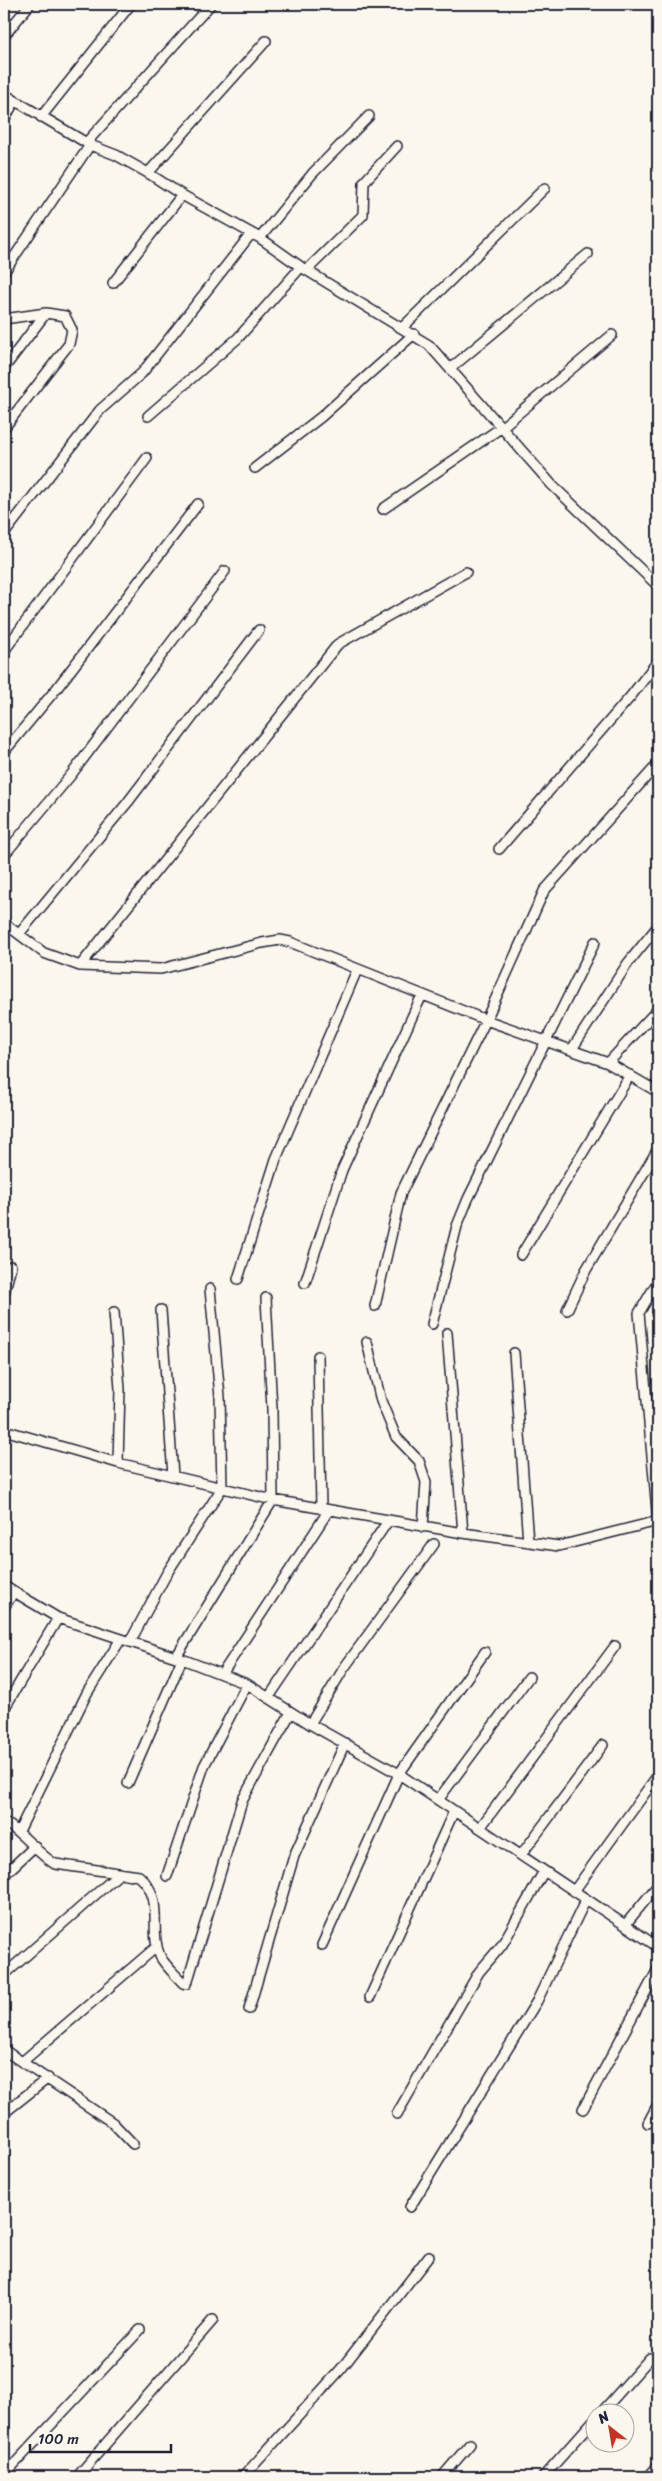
<svg xmlns="http://www.w3.org/2000/svg" width="662" height="2481" font-family="Sriracha,sans-serif">
	<style>
		.lines { fill: none; stroke-linecap: round; stroke-linejoin: round }
		.street-casing { stroke: #22223b; stroke-width: 12 }
		.street { stroke: #fbf7ec; stroke-width: 9 }
	</style>
	<rect width="100%" height="100%" fill="#fbf7ec"/>
	<filter id="ink" filterUnits="userSpaceOnUse"><feTurbulence type="fractalNoise" baseFrequency=".02" numOctaves="2"/><feDisplacementMap in="SourceGraphic" scale="10" xChannelSelector="R" yChannelSelector="G"/><feConvolveMatrix kernelMatrix="1 2 1 2 8 2 1 2 1" color-interpolation-filters="sRGB"/></filter>
	<g filter="url(#ink)">
		<g class="lines">
			<!-- street casing -->
			<g class="street-casing">
				<path id="street" d="M4 36 30 4
					M4 94 90 145 116 155 148 173 182 195 260 238 301 267 429 345 552 485 658 586
					M41 117 131 4
					M4 120 14 102
					M86 143 211 4
					M148 173 266 41
					M260 238 313 173 369 116
					M307 270 363 215 364 182 397 146
					M4 272 90 145
					M113 283 182 195
					M4 319 46 313 65 316 72 330 69 344 4 428
					M403 327 545 188
					M4 368 46 313
					M451 368 588 254
					M148 416 238 338 301 267
					M255 468 321 417 414 334
					M383 509 502 427 612 335
					M4 534 100 410 142 373 251 234
					M4 651 147 458
					M4 752 57 688 198 504
					M499 849 631 696 658 661
					M4 855 71 775 225 571
					M4 923 44 953 80 966 161 969 262 943 280 940 290 942 486 1020 608 1063 658 1092
					M19 934 128 802 259 630
					M80 966 338 644 466 572
					M572 1049 628 963 658 926
					M608 1063 658 1009
					M521 1255 630 1075
					M238 1279 276 1159 357 970
					M658 1281 639 1313 658 1522
					M305 1283 342 1170 422 995
					M4 1294 11 1266
					M375 1306 401 1193 486 1020 544 891 658 764
					M161 1310 173 1476
					M567 1310 586 1270 658 1149
					M114 1312 120 1389 118 1463
					M432 1324 457 1226 468 1199 595 942
					M447 1333 463 1533
					M367 1342 381 1401 396 1437 419 1461 426 1482 423 1527
					M514 1353 528 1542
					M318 1356 321 1509
					M4 1430 118 1463 273 1500 463 1533 559 1546 658 1521
					M4 1586 58 1618 182 1659 247 1684 310 1724 399 1774 658 1947
					M4 1607 14 1592
					M130 1642 167 1573 222 1488 220 1397 210 1289
					M176 1657 273 1500 272 1409 266 1298
					M222 1674 329 1510
					M269 1697 388 1521
					M4 1709 58 1618
					M310 1724 344 1668 434 1544
					M128 1783 182 1659
					M438 1800 529 1677
					M4 1822C25 1834 36 1853 55 1864L139 1876C166 1899 148 1929 160 1956 165 1966 176 1975 183 1983L186 1984
					M480 1828 615 1646
					M19 1831 87 1693 121 1639
					M521 1855 603 1745
					M4 1875 35 1846
					M167 1876 204 1766 247 1684
					M574 1891 658 1775
					M625 1925 658 1885
					M322 1945 399 1774 485 1652
					M4 1975 120 1873
					M188 1980 242 1801 291 1712
					M370 1997 454 1811
					M249 2009 294 1856 345 1743
					M4 2050 113 2123 133 2144
					M22 2062 154 1949
					M583 2109 658 1969
					M4 2113 48 2078
					M397 2114 479 1972 502 1945 544 1871
					M648 2123 658 2104
					M410 2207 537 2001 586 1899
					M600 2414 650 2358
					M4 2475 140 2330
					M77 2477 213 2320
					M243 2477 341 2369 429 2256
					M442 2477 470 2444
					M543 2477 594 2420
					M648 2477 658 2466"/>
			</g>
			<!-- street -->
			<use href="#street" class="street"/>
		</g>
	</g>
	<!-- margin -->
	<rect width="662" height="2481" fill="none" stroke="#fbf7ec" stroke-width="20"/>
	<rect x="10" y="10" width="642" height="2461" fill="none" stroke="#22223b" stroke-width="2" filter="url(#ink)"/>
	<!-- north arrow -->
	<g transform="translate(610 2428) rotate(329)"><circle r="24" fill="#fbf7ec" stroke="#a4a2a5"/>
	<path d="M0-4L9 19L0 12L-9 19Z" fill="#c8321e"/>
	<text y="-8" font-size="14" font-weight="bold" text-anchor="middle" fill="#22223b">N</text>
	</g>
	<!-- scale -->
	<path d="M30 2444v8h141v-8" fill="none" stroke="#22223b" stroke-width="2.5"/>
	<text x="38" y="2444" font-size="15" fill="#22223b" stroke="#fbf7ec" stroke-width="4" paint-order="stroke">100 m</text>
</svg>
